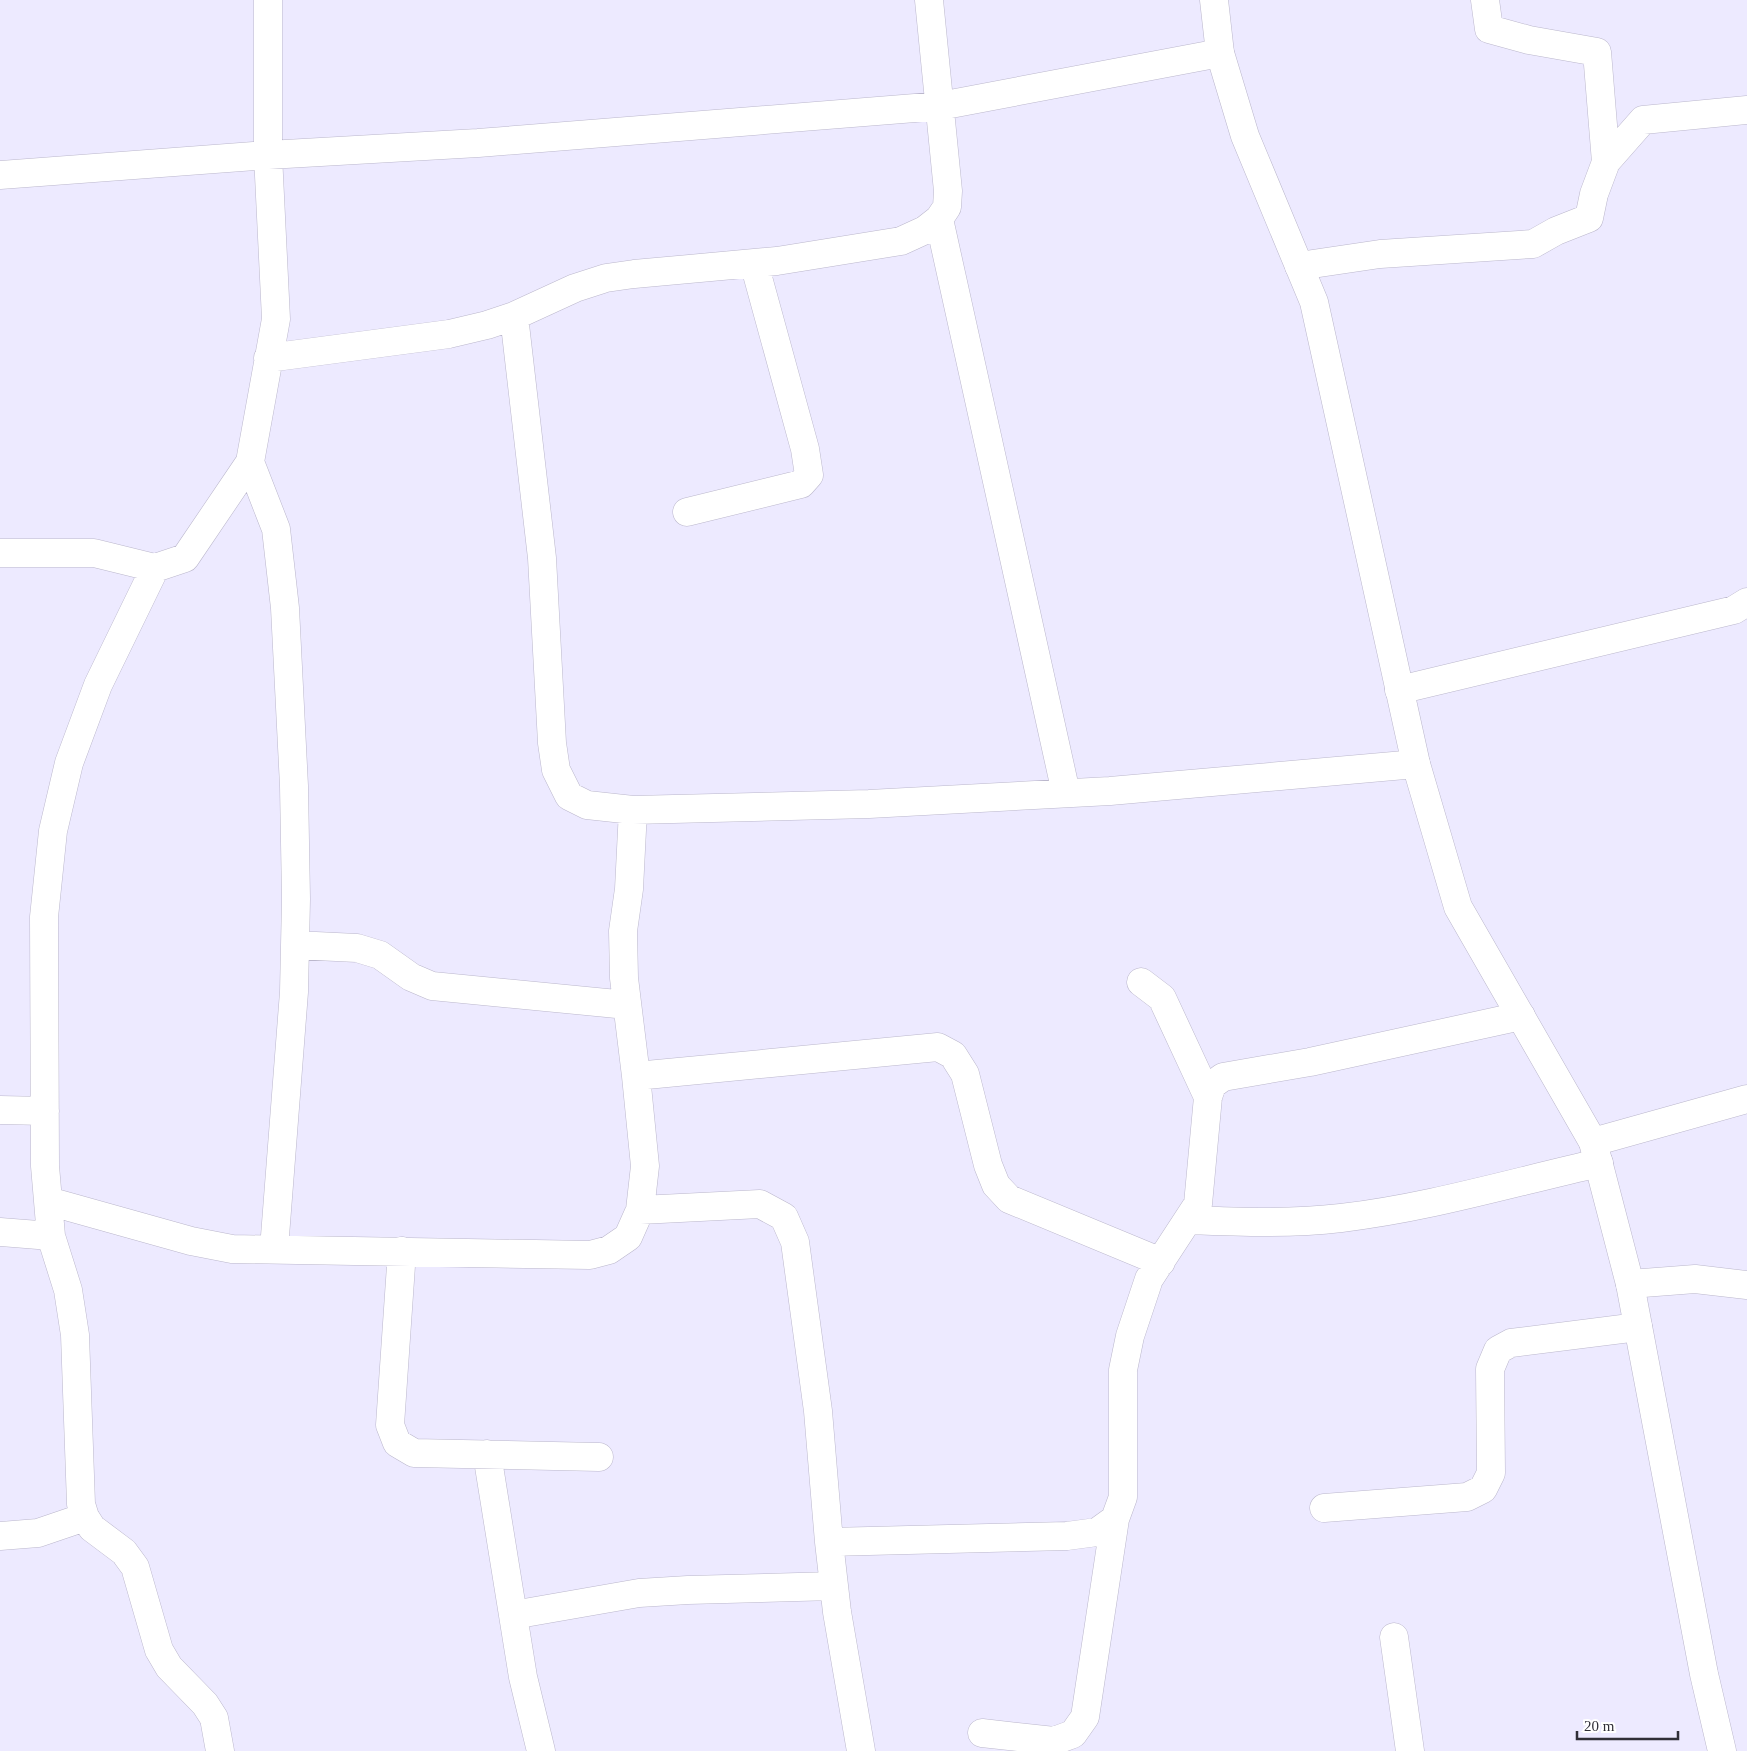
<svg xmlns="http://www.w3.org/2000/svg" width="1747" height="1751" font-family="'Times New Roman',serif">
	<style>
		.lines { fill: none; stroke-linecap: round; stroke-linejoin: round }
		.minor-casing { stroke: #bbb7cc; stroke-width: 29 }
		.tertiary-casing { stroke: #bbb7cc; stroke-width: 29 }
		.minor { stroke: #fff; stroke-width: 28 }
		.tertiary { stroke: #fff; stroke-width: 28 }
	</style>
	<rect width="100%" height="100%" fill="#edeaff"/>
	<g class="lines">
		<!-- minor casing -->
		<g class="minor-casing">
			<path id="minor" d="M1485 0 1489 29 1529 40 1597 52 1606 162
				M0 175 268 155 478 143 940 106 1220 53
				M939 219 1066 793
				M1299 266 1380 254 1533 244 1556 231 1589 218 1594 194 1606 162 1643 120 1747 110
				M514 316 542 558 552 743 556 770 569 796 587 805 633 810 869 804 1110 791 1416 764
				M268 358 449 334 487 325 514 316 575 288 606 278 634 274 777 261 901 241 925 230 939 219 947 207 948 191 929 0
				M250 462 276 529 285 608 294 786 296 899 294 992 274 1249
				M687 512 801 484 809 475 805 449 754 263
				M0 553H94L155 568 185 558 250 462 276 319 268 155V0
				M155 568 98 685 69 763 53 831 44 917 45 1166 51 1236 68 1290 75 1335 81 1504 85 1517 92 1528 124 1552 135 1567 159 1650 169 1667 205 1704 214 1718 220 1751
				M1399 690 1734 610 1747 602
				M295 945 357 948 380 955 411 977 432 986 627 1005
				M1141 982 1162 998 1208 1097
				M636 1076 938 1047 953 1055 965 1074 988 1165 996 1185 1009 1199 1161 1262
				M0 1110 45 1111
				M1593 1142 1747 1099
				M48 1201 191 1241 232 1249 590 1255 609 1250 628 1237 640 1210 645 1166 636 1076 624 978 623 931 629 889 633 810
				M640 1210 760 1204 784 1217 795 1242 818 1411 829 1542 837 1612 861 1751
				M1189 1220C1240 1222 1291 1224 1341 1218 1428 1208 1514 1182 1599 1163
				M0 1232 51 1236
				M402 1251 390 1425 397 1443 414 1453 599 1457
				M1630 1284 1695 1279 1747 1285
				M487 1454 523 1677 541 1751
				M1324 1508 1467 1497 1483 1489 1491 1473 1490 1369 1498 1350 1511 1343 1638 1327
				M0 1536 38 1533 85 1517
				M829 1542 1067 1536 1097 1532 1115 1519 1123 1497V1370L1130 1336 1149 1279 1198 1204 1208 1097 1212 1085 1223 1077 1310 1062 1521 1016
				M513 1615 639 1593 688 1590 834 1586
				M1394 1637 1410 1751
				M982 1733 1054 1741 1073 1734 1085 1717 1115 1519"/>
		</g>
		<!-- tertiary casing -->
		<g class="tertiary-casing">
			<path id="tertiary" d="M1214 0 1220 53 1245 136 1314 302 1416 764 1458 907 1593 1142 1630 1284 1704 1674 1722 1751"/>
		</g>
		<!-- minor -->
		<use href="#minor" class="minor"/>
		<!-- tertiary -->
		<use href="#tertiary" class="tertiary"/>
	</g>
	<!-- scale -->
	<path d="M1577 1731v8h101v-8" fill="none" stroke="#302f37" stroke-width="2.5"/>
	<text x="1584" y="1731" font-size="15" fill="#302f37" stroke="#ffffff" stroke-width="4" paint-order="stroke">20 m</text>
</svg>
